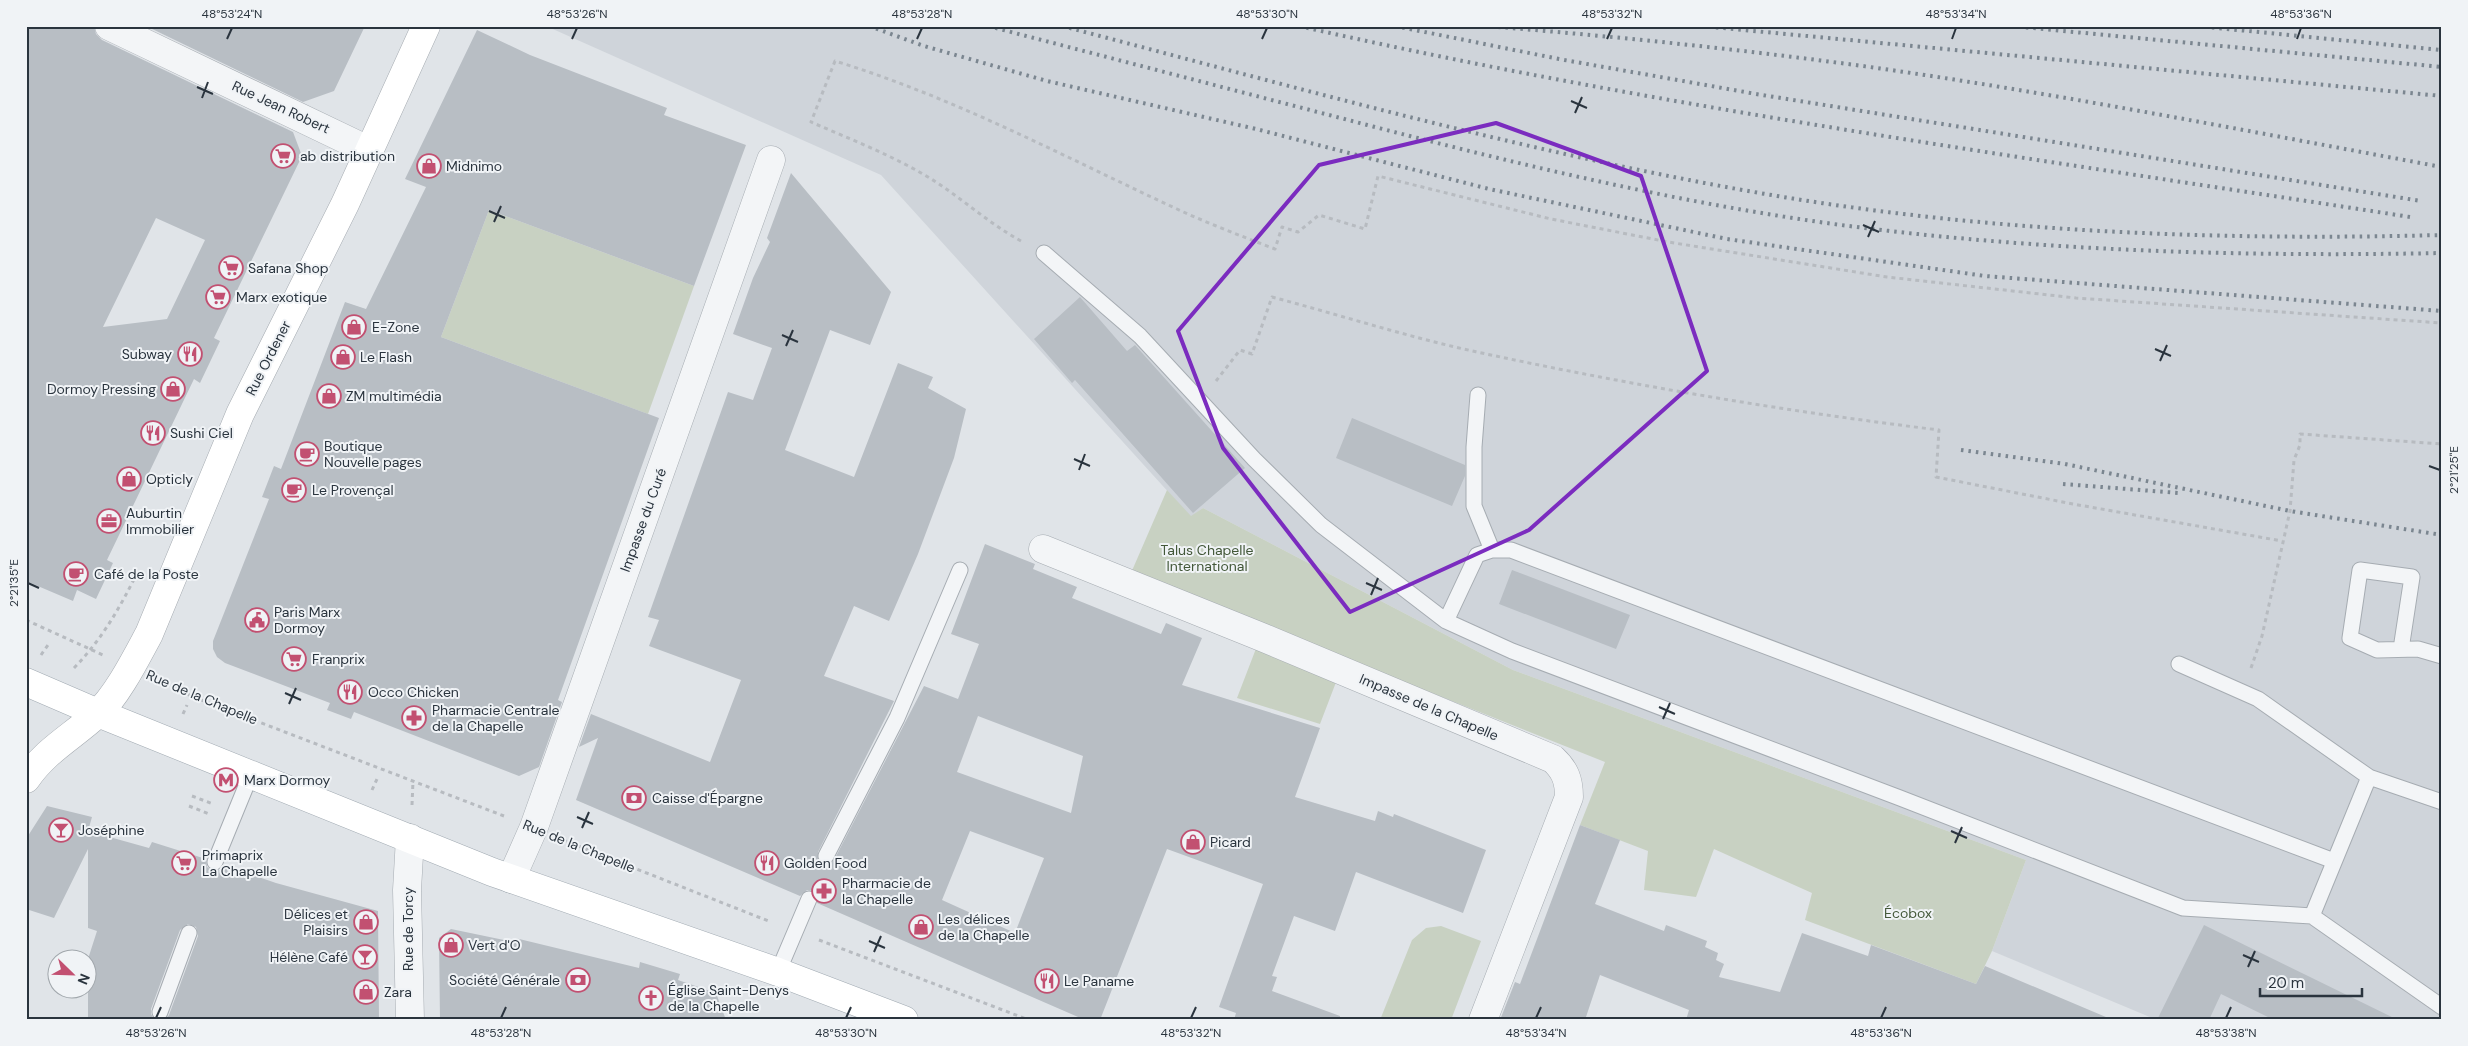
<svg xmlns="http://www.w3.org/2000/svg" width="2468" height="1046" font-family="'DM Sans',sans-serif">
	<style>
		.built { fill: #cfd4da }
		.green { fill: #c8d1c2 }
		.building { fill: #b8bec4; fill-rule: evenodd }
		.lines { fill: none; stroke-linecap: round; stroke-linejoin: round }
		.lane-casing { stroke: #a6acb2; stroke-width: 17 }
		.street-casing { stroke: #a6acb2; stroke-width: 29 }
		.secondary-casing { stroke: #a6acb2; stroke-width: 29 }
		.primary-casing { stroke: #a1aab2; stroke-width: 29 }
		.path { stroke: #b7bbc0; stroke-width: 3; stroke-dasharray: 4 4; stroke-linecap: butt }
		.lane { stroke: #f3f5f7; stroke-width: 15 }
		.street { stroke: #f3f5f7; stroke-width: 28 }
		.secondary { stroke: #fff; stroke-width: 28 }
		.primary { stroke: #fff; stroke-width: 28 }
		.rail { stroke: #7b8690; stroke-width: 4; stroke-dasharray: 2.5 5; stroke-linecap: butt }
		.marked { fill: none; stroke: #7b2cbf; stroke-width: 4; stroke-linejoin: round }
		.ticks { fill: none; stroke: #2a343e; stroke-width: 2 }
		.labels { text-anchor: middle; stroke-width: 4; stroke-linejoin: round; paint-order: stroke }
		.street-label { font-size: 14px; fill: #2a343e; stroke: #f0f3f6 }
		.poi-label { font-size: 14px; fill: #2a343e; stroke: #f0f3f6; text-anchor: start }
		.park-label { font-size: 14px; fill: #435839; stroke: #f0f3f6 }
		.neatline { fill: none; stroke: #2a343e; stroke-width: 2 }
		.ticks-label { font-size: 12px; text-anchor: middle; fill: #2a343e }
	</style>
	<rect width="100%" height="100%" fill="#e0e4e8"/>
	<!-- built -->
	<path class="built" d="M546 26H2442V1020H2157L1992 951 2026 860 1513 670 1203 508 1191 517 881 175Z"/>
	<!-- green -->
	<path class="green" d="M489 210 694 286 648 414 441 337Z
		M1167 490 1191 516 1203 508 1513 670 2026 860 1992 951 1976 984 1805 920 1812 893 1714 849 1696 897 1644 890 1648 851 1580 825 1605 762 1131 573Z
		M1257 646 1338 677 1320 724 1237 698Z
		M1441 926 1481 941 1451 1020H1380L1412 940 1426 928Z"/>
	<!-- building -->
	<path class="building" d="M26 26H94L96 34 102 40 293 132 302 156 214 338 220 341 200 383 194 379 107 560 113 563 96 599 77 590 73 601 26 581ZM156 218 205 240 167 319 103 327Z
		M146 26H365L334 91 303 102Z
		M477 30 530 55 667 108 664 115 746 145 694 286 489 210 441 337 659 418 558 700 562 702 539 767 519 776 354 712 351 719 327 710 330 703 225 663 217 657 213 649V641L269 499 262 497 274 466 281 469 345 302 366 309 426 187 405 179Z
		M791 173 891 292 870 345 830 330 785 450 854 477 898 363 933 377 928 388 966 409 954 458 918 554 889 621 854 606 824 676 894 701 818 852V861L827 865 834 860 924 686 958 699 979 644 951 634 985 544 1035 564 1033 569 1077 587 1072 598 1161 634 1166 623 1202 638 1182 685 1320 728 1295 797 1375 821 1378 811 1393 817 1394 814 1486 850 1463 913 1356 872 1335 931 1294 916 1272 976 1277 977 1272 991 1340 1016V1020H1234L1236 1013 1219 1007 1263 884 1167 849 1100 1020H1085L817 903 818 897 813 891 807 890 800 896 576 800 598 738 579 747 591 714 710 762 741 680 649 646 659 620 648 617 728 392 753 400 772 348 733 334 753 278 770 242 767 238ZM978 716 1083 756 1071 813 957 772ZM970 831 1044 858 1015 933 942 900Z
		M1080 297 1127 351 1135 345 1245 468 1193 513 1075 380 1072 383 1034 339Z
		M1352 418 1465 465V476L1452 506 1336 458Z
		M1512 570 1630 615 1616 649 1499 604Z
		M47 806 92 817 88 831 149 848 152 842 206 859 207 867 212 871 220 870 224 865 276 883 378 911 379 1020H165L169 1015 198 936 196 927 188 924 180 930 151 1009V1014L155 1020H88V959L97 931 88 928V849L54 918 26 909V839Z
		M1580 825 1620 840 1595 904 1664 931 1666 925 1707 941 1705 947 1718 953 1716 960 1724 964 1719 977 1780 992 1802 933 1868 956 1871 945 1976 984 1985 966 2113 1020H1686L1689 1010 1600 975 1585 1020H1500L1515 982 1520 984Z
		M2204 925 2398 1020H2274L2221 994 2209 1020H2157Z
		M451 929 514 942 515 938 639 968 640 962 680 974 678 980 716 993 726 1020H440L439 938Z"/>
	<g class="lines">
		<!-- lane casing -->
		<g class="lane-casing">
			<path id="lane" d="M1044 253 1140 336 1254 459 1321 525 1446 621 1512 651 1900 798 2183 908 2312 916 2369 777 2258 699 2179 664
				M1478 395 1474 447V506L1492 550
				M1446 621 1477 555 1492 550H1511L2334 861
				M2401 649 2412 577 2360 570 2350 638 2377 650 2418 649 2442 656
				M2369 777 2442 802
				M826 856 897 718 960 570
				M215 862 251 774
				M2312 916 2442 1007
				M778 972 809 899
				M160 1012 189 933"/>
		</g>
		<!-- street casing -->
		<g class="street-casing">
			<path id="street" d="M109 26 370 151
				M1043 549 1264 638 1553 759C1565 770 1569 780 1569 797L1483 1020
				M511 879 534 827 771 160
				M410 1020 407 890 410 838"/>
		</g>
		<!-- secondary casing -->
		<g class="secondary-casing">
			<path id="secondary" d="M26 779C46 750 72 737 97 714 117 696 136 658 149 634L240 414 345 204 426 26"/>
		</g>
		<!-- primary casing -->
		<g class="primary-casing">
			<path id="primary" d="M26 682 98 713 492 872 778 972 904 1020"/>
		</g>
		<!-- path -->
		<path class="path" d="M1021 241C990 224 965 201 936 182 897 157 852 140 811 122L835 61C959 99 1072 161 1190 215 1218 227 1246 238 1275 249L1282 227 1298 232 1319 215 1365 229 1378 176 1551 219 1668 242 1887 277 2076 298 2442 323
			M1216 381 1240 350 1252 354 1272 297C1340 315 1408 337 1477 352 1630 385 1783 411 1939 430L1936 477 2073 504 2282 541
			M26 620 103 655
			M41 655 48 645
			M74 668C103 638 121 606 139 569
			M2251 668 2262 636 2290 511 2294 460 2300 445V434L2442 444
			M158 680 191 696 504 816
			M183 714 187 705
			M372 790 377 779
			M192 796 213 804
			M412 805 413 781
			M189 806 209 814
			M563 840 771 922
			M819 940 1029 1020"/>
		<!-- lane -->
		<use href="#lane" class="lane"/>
		<!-- street -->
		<use href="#street" class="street"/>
		<!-- secondary -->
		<use href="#secondary" class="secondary"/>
		<!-- primary -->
		<use href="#primary" class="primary"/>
		<!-- rail -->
		<path class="rail" d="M869 26 924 46 1047 81 1256 129 1489 189 1727 239 1985 276 2442 311
			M988 26C1103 56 1218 86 1333 116 1500 160 1670 202 1841 225 2040 251 2241 257 2442 253
			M1062 26C1291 86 1520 151 1754 192 1980 232 2213 241 2442 235
			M1299 26C1665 109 2039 159 2410 217
			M1395 26 1559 59 1756 94 2421 201
			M1701 26 2442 96
			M2011 26 2442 67
			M2197 26 2442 50
			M1498 27C1622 37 1746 50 1870 67 2061 94 2252 132 2442 167
			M1961 450 2065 464 2290 511 2442 535
			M2063 484 2179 493"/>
	</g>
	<!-- marked area -->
	<path class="marked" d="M1496 123 1641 176 1707 371 1529 530 1350 612 1223 448 1178 331 1319 165Z"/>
	<!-- ticks -->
	<path class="ticks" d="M227 39 232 28M572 39 577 28M917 39 922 28M1262 39 1267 28M1607 39 1612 28M1952 39 1956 28M2297 39 2301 28M197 87 213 94M202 98 208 82M1571 101 1587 108M1575 113 1582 97M489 211 505 218M494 222 501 206M1863 225 1879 232M1868 237 1875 221M782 335 798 342M786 346 793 330M2155 349 2171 356M2160 361 2167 345M1074 459 1090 466M2429 466 2440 470M1079 470 1085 454M28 583 39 588M1366 583 1382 590M1371 595 1378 578M285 693 301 700M289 704 296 688M1659 707 1675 714M1663 719 1670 703M577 817 593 824M582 828 589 812M1951 831 1967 838M1955 843 1962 827M869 941 885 948M874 952 881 936M2243 955 2259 962M2248 967 2255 951M156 1018 161 1007M501 1018 506 1007M846 1018 851 1007M1191 1018 1196 1007M1536 1018 1541 1007M1881 1018 1886 1007M2226 1018 2231 1007"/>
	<!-- icons -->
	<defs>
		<g id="supermarket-ring" transform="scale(1.25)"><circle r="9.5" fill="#f0f3f6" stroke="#c25071" stroke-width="1.5"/><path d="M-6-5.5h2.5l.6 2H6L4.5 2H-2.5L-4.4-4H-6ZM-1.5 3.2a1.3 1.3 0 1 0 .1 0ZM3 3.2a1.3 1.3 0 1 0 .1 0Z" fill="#c25071"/></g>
		<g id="shop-ring" transform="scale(1.25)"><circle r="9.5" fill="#f0f3f6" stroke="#c25071" stroke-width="1.5"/><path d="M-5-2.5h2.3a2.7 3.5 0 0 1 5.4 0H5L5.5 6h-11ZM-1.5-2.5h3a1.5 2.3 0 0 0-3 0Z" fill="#c25071"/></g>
		<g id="restaurant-ring" transform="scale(1.25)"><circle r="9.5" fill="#f0f3f6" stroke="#c25071" stroke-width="1.5"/><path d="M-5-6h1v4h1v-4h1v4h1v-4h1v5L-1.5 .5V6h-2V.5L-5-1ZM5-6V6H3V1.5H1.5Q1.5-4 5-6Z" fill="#c25071"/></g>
		<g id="cafe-ring" transform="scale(1.25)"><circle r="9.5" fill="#f0f3f6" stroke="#c25071" stroke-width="1.5"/><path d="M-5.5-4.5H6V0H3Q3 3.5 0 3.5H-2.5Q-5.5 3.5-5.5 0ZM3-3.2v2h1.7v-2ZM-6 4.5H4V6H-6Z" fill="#c25071"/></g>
		<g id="office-ring" transform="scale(1.25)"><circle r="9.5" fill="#f0f3f6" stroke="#c25071" stroke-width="1.5"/><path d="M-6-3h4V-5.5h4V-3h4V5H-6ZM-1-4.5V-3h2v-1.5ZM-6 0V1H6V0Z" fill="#c25071"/></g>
		<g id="civic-ring" transform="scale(1.25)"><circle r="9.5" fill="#f0f3f6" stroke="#c25071" stroke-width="1.5"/><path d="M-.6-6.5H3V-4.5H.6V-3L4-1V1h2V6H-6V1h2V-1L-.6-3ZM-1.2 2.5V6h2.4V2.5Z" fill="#c25071"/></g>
		<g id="pharmacy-ring" transform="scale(1.25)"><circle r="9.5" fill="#f0f3f6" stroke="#c25071" stroke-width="1.5"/><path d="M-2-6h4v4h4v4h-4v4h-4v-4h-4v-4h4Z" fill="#c25071"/></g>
		<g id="metro-ring" transform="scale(1.25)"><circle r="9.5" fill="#f0f3f6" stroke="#c25071" stroke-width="1.5"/><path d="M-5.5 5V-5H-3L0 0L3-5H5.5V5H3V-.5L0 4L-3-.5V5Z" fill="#c25071"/></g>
		<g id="bank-ring" transform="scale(1.25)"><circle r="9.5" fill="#f0f3f6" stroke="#c25071" stroke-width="1.5"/><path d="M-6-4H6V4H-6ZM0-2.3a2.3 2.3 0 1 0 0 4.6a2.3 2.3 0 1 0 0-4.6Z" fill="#c25071"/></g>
		<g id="bar-ring" transform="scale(1.25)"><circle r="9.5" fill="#f0f3f6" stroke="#c25071" stroke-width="1.5"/><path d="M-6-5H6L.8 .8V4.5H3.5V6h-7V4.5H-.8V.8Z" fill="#c25071"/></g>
		<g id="church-ring" transform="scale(1.25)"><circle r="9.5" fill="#f0f3f6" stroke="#c25071" stroke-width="1.5"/><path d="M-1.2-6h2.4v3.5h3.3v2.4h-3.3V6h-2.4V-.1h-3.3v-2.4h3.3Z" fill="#c25071"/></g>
	</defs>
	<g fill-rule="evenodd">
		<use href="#supermarket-ring" x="283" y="156"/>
		<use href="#shop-ring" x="429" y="166"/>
		<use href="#supermarket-ring" x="231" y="268"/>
		<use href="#supermarket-ring" x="218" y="297"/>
		<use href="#shop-ring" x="354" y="327"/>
		<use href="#restaurant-ring" x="190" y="354"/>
		<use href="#shop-ring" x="343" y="357"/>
		<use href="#shop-ring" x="173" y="389"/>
		<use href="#shop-ring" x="329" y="396"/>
		<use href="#restaurant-ring" x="153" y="433"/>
		<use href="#cafe-ring" x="307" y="454"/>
		<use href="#shop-ring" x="129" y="479"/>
		<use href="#cafe-ring" x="294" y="490"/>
		<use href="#office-ring" x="109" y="521"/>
		<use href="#cafe-ring" x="76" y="574"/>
		<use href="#civic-ring" x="257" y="620"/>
		<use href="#supermarket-ring" x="294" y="659"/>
		<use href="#restaurant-ring" x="350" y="692"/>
		<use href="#pharmacy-ring" x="414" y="718"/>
		<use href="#metro-ring" x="226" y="780"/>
		<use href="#bank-ring" x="634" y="798"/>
		<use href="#bar-ring" x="61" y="830"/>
		<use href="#shop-ring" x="1193" y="842"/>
		<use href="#supermarket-ring" x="184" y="863"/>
		<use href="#restaurant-ring" x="767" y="863"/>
		<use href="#pharmacy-ring" x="824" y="891"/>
		<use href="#shop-ring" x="366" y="922"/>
		<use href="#shop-ring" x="921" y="927"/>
		<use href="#shop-ring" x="451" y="945"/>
		<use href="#bar-ring" x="365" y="957"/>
		<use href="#bank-ring" x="578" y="980"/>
		<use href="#restaurant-ring" x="1047" y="981"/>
		<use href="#shop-ring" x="366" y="992"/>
		<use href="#church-ring" x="651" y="998"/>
	</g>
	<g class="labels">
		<!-- street labels -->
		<g class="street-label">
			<text transform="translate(281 107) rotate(25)" y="5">Rue Jean Robert</text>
			<text transform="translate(268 358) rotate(-63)" y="5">Rue Ordener</text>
			<text transform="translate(643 520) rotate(-70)" y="5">Impasse du Curé</text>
			<text transform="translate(202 697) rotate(23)" y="5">Rue de la Chapelle</text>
			<text transform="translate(1429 707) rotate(23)" y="5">Impasse de la Chapelle</text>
			<text transform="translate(579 846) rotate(22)" y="5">Rue de la Chapelle</text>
			<text transform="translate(408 929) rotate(-90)" y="5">Rue de Torcy</text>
		</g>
		<!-- poi labels -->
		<g class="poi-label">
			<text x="300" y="161">ab distribution</text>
			<text x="446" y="171">Midnimo</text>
			<text x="248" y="273">Safana Shop</text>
			<text x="236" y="302">Marx exotique</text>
			<text x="372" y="332">E-Zone</text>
			<text x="172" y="359" text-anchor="end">Subway</text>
			<text x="360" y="362">Le Flash</text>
			<text x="156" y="394" text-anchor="end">Dormoy Pressing</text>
			<text x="346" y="401">ZM multimédia</text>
			<text x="170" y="438">Sushi Ciel</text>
			<text x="324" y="451">Boutique<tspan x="324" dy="16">Nouvelle pages</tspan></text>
			<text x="146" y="484">Opticly</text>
			<text x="312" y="495">Le Provençal</text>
			<text x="126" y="518">Auburtin<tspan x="126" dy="16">Immobilier</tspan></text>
			<text x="94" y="579">Café de la Poste</text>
			<text x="274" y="617">Paris Marx<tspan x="274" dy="16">Dormoy</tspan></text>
			<text x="312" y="664">Franprix</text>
			<text x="368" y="697">Occo Chicken</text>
			<text x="432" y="715">Pharmacie Centrale<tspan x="432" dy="16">de la Chapelle</tspan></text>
			<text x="244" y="785">Marx Dormoy</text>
			<text x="652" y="803">Caisse d'Épargne</text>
			<text x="78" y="835">Joséphine</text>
			<text x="1210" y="847">Picard</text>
			<text x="202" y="860">Primaprix<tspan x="202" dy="16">La Chapelle</tspan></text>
			<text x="784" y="868">Golden Food</text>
			<text x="842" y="888">Pharmacie de<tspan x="842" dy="16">la Chapelle</tspan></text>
			<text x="348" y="919" text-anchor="end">Délices et<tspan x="348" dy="16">Plaisirs</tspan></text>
			<text x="938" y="924">Les délices<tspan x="938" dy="16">de la Chapelle</tspan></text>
			<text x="468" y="950">Vert d'O</text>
			<text x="348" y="962" text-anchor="end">Hélène Café</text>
			<text x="560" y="985" text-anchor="end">Société Générale</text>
			<text x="1064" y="986">Le Paname</text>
			<text x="668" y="995">Église Saint-Denys<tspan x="668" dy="16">de la Chapelle</tspan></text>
			<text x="384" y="997">Zara</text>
		</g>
		<!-- park labels -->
		<g class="park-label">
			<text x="1207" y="555">Talus Chapelle<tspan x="1207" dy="16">International</tspan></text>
			<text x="1908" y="918">Écobox</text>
		</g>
	</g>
	<!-- border -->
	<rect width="2468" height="1046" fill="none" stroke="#f0f3f6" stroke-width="55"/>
	<!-- north arrow -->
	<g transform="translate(72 974) rotate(113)"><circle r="24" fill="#f0f3f6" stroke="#a1a7ac"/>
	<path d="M0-4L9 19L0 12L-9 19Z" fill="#c25071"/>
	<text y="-8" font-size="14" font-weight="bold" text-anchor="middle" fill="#2a343e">N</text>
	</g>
	<!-- scale -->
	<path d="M2260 988v8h102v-8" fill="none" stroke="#2a343e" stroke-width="2.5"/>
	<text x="2268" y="988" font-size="15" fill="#2a343e" stroke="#f0f3f6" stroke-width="4" paint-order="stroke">20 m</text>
	<rect x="28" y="28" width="2412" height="990" class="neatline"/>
	<g class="ticks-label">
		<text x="232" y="18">48°53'24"N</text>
		<text x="577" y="18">48°53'26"N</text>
		<text x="922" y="18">48°53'28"N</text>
		<text x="1267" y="18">48°53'30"N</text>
		<text x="1612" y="18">48°53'32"N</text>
		<text x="1956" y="18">48°53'34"N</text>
		<text x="2301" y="18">48°53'36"N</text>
		<text transform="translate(2454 470) rotate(-90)" y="4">2°21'25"E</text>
		<text transform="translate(14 583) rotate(-90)" y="4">2°21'35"E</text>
		<text x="156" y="1037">48°53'26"N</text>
		<text x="501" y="1037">48°53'28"N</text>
		<text x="846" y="1037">48°53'30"N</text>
		<text x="1191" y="1037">48°53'32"N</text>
		<text x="1536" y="1037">48°53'34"N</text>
		<text x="1881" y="1037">48°53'36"N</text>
		<text x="2226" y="1037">48°53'38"N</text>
	</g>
</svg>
